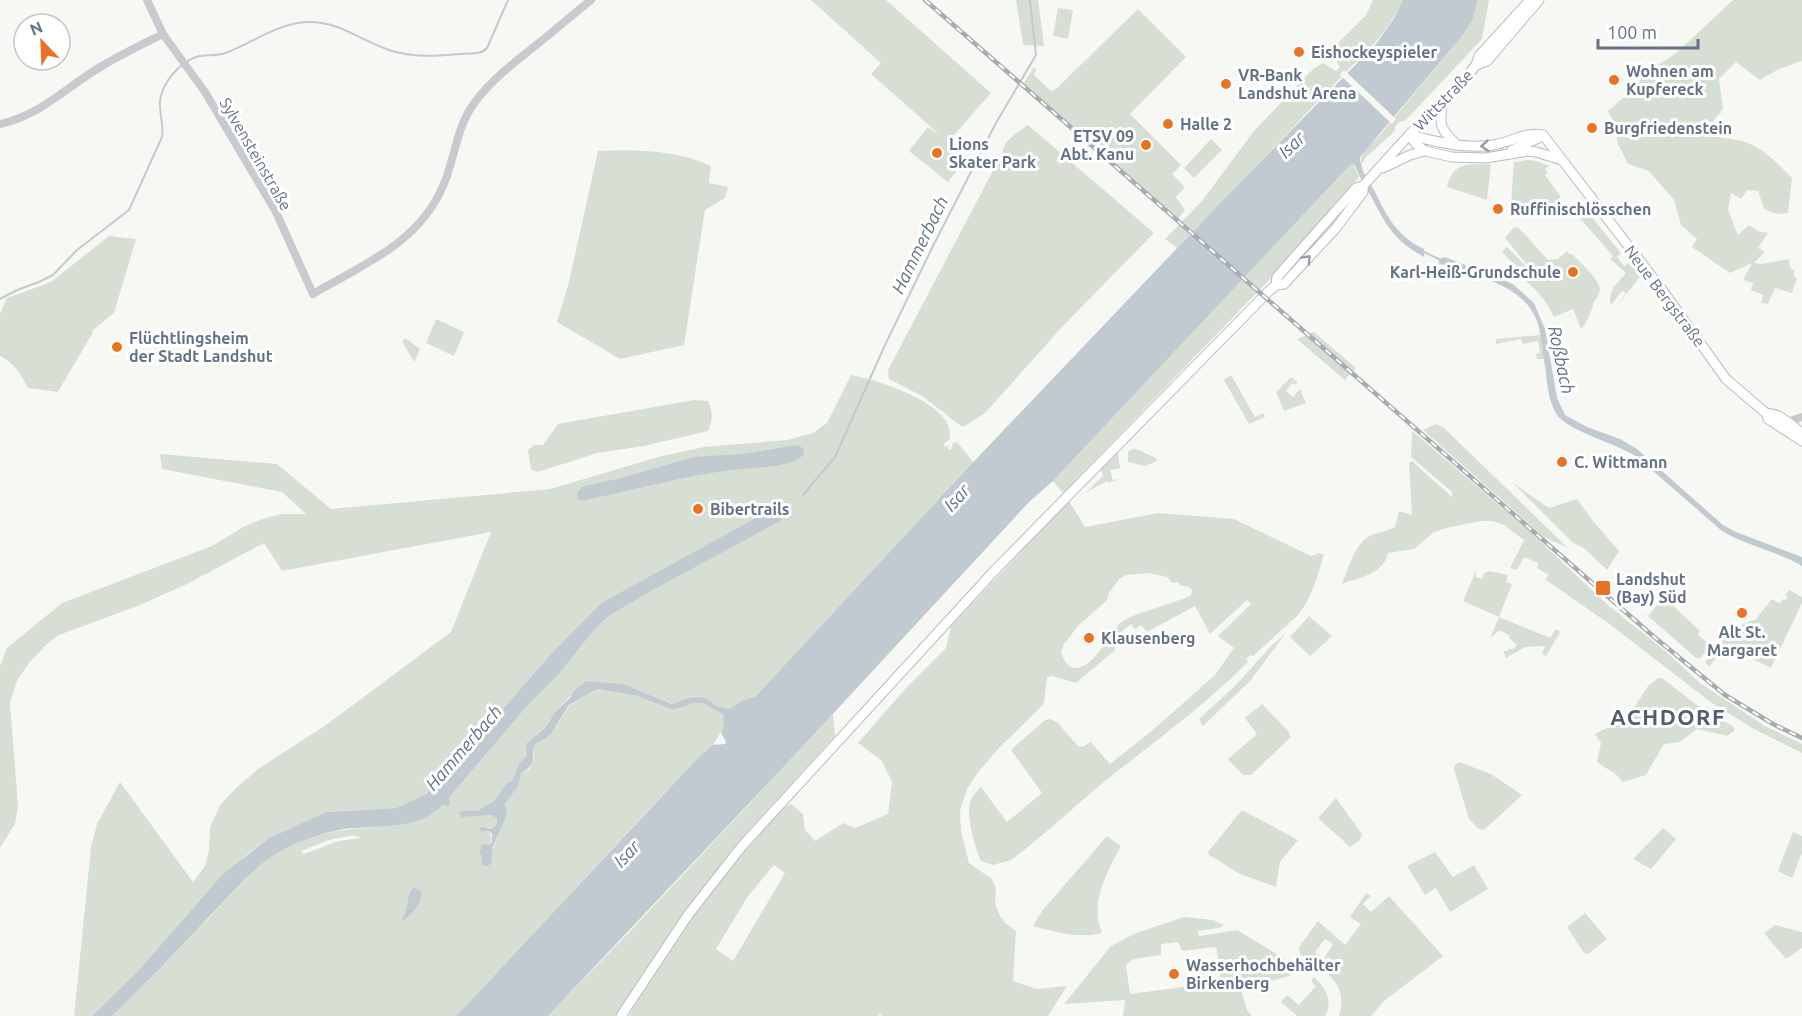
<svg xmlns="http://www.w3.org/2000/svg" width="1802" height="1016" font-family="Ubuntu,sans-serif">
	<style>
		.green { fill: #d7dfd5; fill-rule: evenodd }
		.water { fill: #c2cad1 }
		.pier { fill: #f7f8f4 }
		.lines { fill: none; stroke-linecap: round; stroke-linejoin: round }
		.stream { stroke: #c2cad1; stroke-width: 2 }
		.major-casing { stroke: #b8bbc0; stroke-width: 11 }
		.minor { stroke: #c7cace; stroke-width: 8 }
		.major { stroke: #fff; stroke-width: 9 }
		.rail-casing { stroke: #a7abb2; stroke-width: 4.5 }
		.rail { stroke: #fff; stroke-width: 2; stroke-dasharray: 7; stroke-linecap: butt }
		.oneway { stroke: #939caa }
		.poi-dot { fill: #e97323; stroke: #fff; stroke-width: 2 }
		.labels { text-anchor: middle; stroke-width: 6; stroke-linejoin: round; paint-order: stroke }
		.poi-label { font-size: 16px; font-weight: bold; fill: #657286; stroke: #fff; text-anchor: start }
		.street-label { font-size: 16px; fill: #657286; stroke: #fff }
		.water-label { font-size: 18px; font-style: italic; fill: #617383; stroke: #fff }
		.district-label { font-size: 22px; font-weight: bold; letter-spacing: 1.5px; fill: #545d6b; stroke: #fff }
	</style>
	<rect width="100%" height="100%" fill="#f7f8f4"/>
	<!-- green -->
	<path class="green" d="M811 0H886L991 93 948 142 967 158 948 182 909 151 928 127 940 135 871 74 881 63Z
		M1016 0H1038L1044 46 1023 45Z
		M1373 0H1403C1389 28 1374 46 1351 67L1177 248 1165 239 1202 201 1254 131 1313 69 1323 63 1336 71 1340 67 1332 55 1333 48 1366 15Z
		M1478 0H1489L1482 39 1405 121 1399 122 1395 127V131L1366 157 1361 165V154L1380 135 1463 35 1473 19Z
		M1733 0H1802V61L1779 69 1760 80 1736 62 1719 79 1723 109 1706 130C1713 139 1732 138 1742 141 1764 148 1776 162 1792 178L1788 213 1776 214 1764 209 1758 191 1747 190 1741 199 1731 193 1728 210 1738 235 1749 225 1758 231 1768 233 1758 248 1765 252 1754 263 1762 264 1789 259 1790 268 1794 270V277L1797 278 1792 293 1775 288 1768 304 1761 303 1763 295 1751 290 1753 283 1743 280 1752 263 1730 273 1692 247 1697 239 1681 225 1674 200 1649 171 1628 164 1618 144 1614 123 1608 111 1630 92 1648 71 1675 54Z
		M1058 8 1073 10 1068 39 1053 36Z
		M1138 9 1186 57 1130 114 1181 165 1172 174 1185 187 1176 197 1185 210 1178 219 1023 84 1034 67 1036 70 1034 75 1051 91 1056 89Z
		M1028 125 1154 233 1062 327 985 413 965 426H961L922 396 889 379 888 370 997 163 1003 158C999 143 1017 132 1028 125Z
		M1211 139 1222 150 1194 178 1184 168Z
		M598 151C635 149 677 150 711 166L709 183 728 187 725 198 705 210 684 345 620 359 557 322 569 282Z
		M1528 160 1537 161 1549 166 1545 169 1548 173 1545 175 1561 197 1545 210H1519L1511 203 1514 162Z
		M1353 163 1359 177 1329 211 1326 219 1272 277 1063 493 1053 481 1351 164Z
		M1491 164 1487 200 1447 187C1453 161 1468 165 1491 164Z
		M1578 200 1621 253 1617 257 1624 266 1629 263 1640 277 1612 312 1626 293 1622 291 1611 305C1607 290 1617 284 1626 273L1610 259 1613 256 1578 216 1580 213 1575 208 1572 211 1569 208Z
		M1518 227 1548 260 1558 259 1567 251 1570 255 1572 254C1580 262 1598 278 1600 289 1600 294 1596 298 1594 302 1591 312 1588 321 1581 329L1573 309 1554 317C1545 299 1536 288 1520 277L1522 272 1502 252 1507 247 1527 267 1528 266 1505 238 1513 228Z
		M109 236 136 239 114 313 92 331 93 332 58 392 28 388C21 374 14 363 0 356V314L7 298 51 282Z
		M436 319 464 332 454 356 426 343Z
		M1314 332 1356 368 1345 379 1347 382 1297 339Z
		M1541 335 1544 359H1537L1536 354 1540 353 1538 341 1523 344 1521 339 1496 344V339Z
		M405 338 420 349 414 362 402 341Z
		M851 375C877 380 937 399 948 425 950 429 950 435 950 439L944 444 945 447 949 445 948 449 951 450 953 443 957 442 974 463 755 697 743 700 729 709 716 706 708 699 680 701 673 704 624 684H582L555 712 545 728 537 734 530 742 527 756 520 763 512 781 494 801 477 811 470 810 462 812 465 816 492 815 497 819V823L493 828 488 829 483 826 479 829 485 832 489 831 492 839 489 845 480 849 479 853H492L506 811 505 804 521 774 529 769 534 760V745L545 739 551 734 570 705 597 689 637 696 673 710 695 703H702L723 714 725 725 713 745 658 800 456 1016H112C146 984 177 951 209 918 230 895 252 868 279 852 296 842 324 832 344 830 377 825 417 830 443 805L449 806V798L453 793 529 704 559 674 594 630 609 616 653 590 774 509 601 603 551 654 456 763 426 794 396 808 326 812 269 838 246 855 140 969 92 1016H74L91 847 97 824 120 782 193 882 205 866 209 850 210 827 220 805 236 788 258 769 326 725 451 632 491 532 282 571 264 543 187 584 140 605 59 635 47 644 29 663 17 681 10 703 18 807 15 824 0 848V666L7 648 62 603 212 546 245 526 262 519 282 514H306L282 492 162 469 160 454 277 464 331 509 550 489 662 456 704 447 787 440 813 433 827 423ZM354 835 361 838 338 841 304 854 301 851 329 840Z
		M1231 375 1255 417 1264 413 1265 417 1249 424 1224 380Z
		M1291 377 1298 382 1295 385 1292 383 1286 391 1293 397 1300 389 1306 403 1284 411 1276 392Z
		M694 400 708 401C713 413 713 419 708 431L644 446 597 453 538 472 531 470 528 450 534 445H543L558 424Z
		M1436 424 1443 427 1568 548 1544 537 1423 430Z
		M1412 431 1526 528 1609 606 1663 649 1700 683 1765 726 1802 744V753L1754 729 1712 703 1608 623 1546 580 1549 572 1547 574 1537 568 1538 563 1524 557 1517 570 1510 568 1524 540 1504 525 1493 521H1482L1450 527 1434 532 1414 549 1388 553C1384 574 1360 577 1342 584 1348 569 1356 540 1372 535 1380 532 1387 531 1395 527L1399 511 1412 515 1409 463 1412 461 1452 497V492L1411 457Z
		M1134 448 1156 458 1157 461 1145 466 1128 462V452Z
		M1116 452 1118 453 1120 468 1110 470 1113 480 1120 479 1108 483 1107 481 1085 493 1103 476 1101 470H1098Z
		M1513 483 1549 508 1577 499 1593 521 1619 551 1607 570 1585 549 1573 543Z
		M1069 501 1085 527 1158 513 1234 519 1311 556 1320 553 1324 555C1317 575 1312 600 1297 616L1253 656 1251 655 1246 659 1248 662C1205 705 1158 739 1110 777 1077 804 1046 834 1011 860L993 865 981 861C975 847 966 818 970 803 972 796 976 792 981 787L1007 822 1042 793 1011 750 1045 720 1050 719 1057 722 1078 746 1082 747 1091 742 1110 764 1154 729 1215 675 1234 648 1218 636 1251 604 1247 600 1210 634 1195 606 1147 632 1141 625 1135 629 1131 624C1122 632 1112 638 1115 650L1076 683 1052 676 1047 677 1044 704 1000 747 979 771 967 789 960 810 961 831 969 863 992 879 996 888 995 904 1000 916 1005 923 1016 931 1013 981 1037 989 1067 986 1048 1016H882L880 1014 878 1016H629C670 940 725 873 782 809L791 804 803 814 805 830 815 841 843 823 855 828 888 814 892 782 882 761 858 743 906 688 946 648 951 626ZM1149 573 1167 577 1172 583 1179 582V585L1189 587 1192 590 1191 595C1173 605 1131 612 1118 625 1108 637 1093 667 1077 668 1067 668 1064 660 1061 653L1064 644 1078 626 1107 600 1109 593 1119 579 1126 575ZM774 865 785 873 733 961 716 949 748 896Z
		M1476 571V577L1482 579 1484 573 1489 571 1508 575 1506 582 1512 584 1499 617 1550 638 1556 629 1560 632 1546 656 1542 654 1545 646 1525 647 1506 658 1503 651H1507L1510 648 1512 650 1517 645 1509 638 1510 636 1500 630 1490 638 1499 617 1463 601Z
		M1789 590 1802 597V603L1771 668 1741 653 1729 643 1709 667 1705 662 1711 655 1714 657 1721 649 1717 645 1739 626 1756 619 1772 599 1780 604 1783 599 1786 600 1787 597 1785 596Z
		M1664 597 1700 631 1698 635 1709 644 1706 648 1707 650 1700 658H1696L1648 616Z
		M1309 616 1332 636 1310 656 1290 637Z
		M1285 634 1251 680 1203 726 1199 719 1237 684 1271 646Z
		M1658 678H1662L1694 703 1734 727 1735 730 1727 736 1697 729 1680 742 1664 744 1646 775 1623 782C1613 769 1608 771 1597 762L1601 743 1595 734 1628 717 1648 686Z
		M1262 704 1290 733 1289 735 1291 737 1251 775H1243L1228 759 1257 734 1245 718Z
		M833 714 835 736 738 842 684 912 615 1016H548L635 926Z
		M1459 762 1491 774 1522 795 1484 830 1479 829 1469 819 1454 769 1455 765Z
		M1336 798 1362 834 1359 841 1350 847 1318 818Z
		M1242 810 1298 840 1280 862 1276 887 1240 874 1209 855 1208 852Z
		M1663 828 1676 839 1651 869 1633 859Z
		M1793 832 1802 836V853L1792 878 1778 871Z
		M1107 836 1121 846C1107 873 1089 902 1102 933 1080 939 1055 932 1033 926L1042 911Z
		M1435 852 1453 877 1474 865 1488 889 1450 912 1436 888 1425 895 1407 866Z
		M1366 893 1371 896 1363 904 1371 912 1389 896 1443 956 1384 1001 1371 1016H1339C1345 998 1340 983 1324 971L1333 960 1328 957 1323 963 1325 957 1333 944 1325 939 1315 952 1323 958 1319 967 1300 954 1299 947 1318 921 1345 945 1361 924 1350 917Z
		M1585 913 1607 939 1588 954 1584 953 1567 927Z
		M1184 917 1213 920 1224 925 1219 928 1198 931 1199 936 1237 930 1295 965 1289 976 1241 989 1247 1010 1252 1016H1123L1125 1000 1064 1004 1111 946 1136 933ZM1178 942 1182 951 1214 947 1217 949 1221 982 1130 994 1126 965 1133 959 1161 955V944Z
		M1775 925 1802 932V948L1786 959 1764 933Z
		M1314 977C1325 987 1334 1001 1325 1016H1297L1281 1002 1287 995 1299 1005 1316 986 1311 981Z"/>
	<!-- water -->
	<path class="water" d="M1403 0H1478L1473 19 1463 35 1360 157C1360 170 1369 181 1375 192 1387 217 1398 237 1424 249V257C1394 240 1387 227 1372 198 1366 187 1359 177 1355 165L1351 164 1053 481 1029 502 792 758 548 1016H456L698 758 713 745 725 744 726 741 721 733 724 725 723 714 702 703H695L673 710 637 696 597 689 569 705 551 734 545 739 534 745C532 762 537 762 521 774L518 786 505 804 507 814 493 847 491 863 488 866 481 865 482 856 479 853 482 844 489 845 492 842V834L489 831 482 832 479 829 483 826 488 829 493 828 497 823V819L492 815 461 817 459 812 470 810 477 811 494 801 507 783 512 781 520 762 527 756 526 744 545 728 555 712 570 698 574 691 586 681 624 684 672 704 688 698 702 697 708 699 716 706 729 709 743 700 755 697 980 455 1222 201 1376 44 1394 18Z
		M1445 257 1513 284 1534 303 1545 329 1557 398 1565 415 1587 427 1620 439 1637 449 1723 525 1736 532 1802 557V566C1777 551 1747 546 1722 531L1637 457C1618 444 1568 431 1557 415 1548 401 1547 381 1545 366 1542 351 1542 336 1537 321 1523 283 1471 275 1438 263L1441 258Z
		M798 445 804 449V454C794 466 767 467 752 468 695 472 641 489 585 500H578L577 492 584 486 621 478 693 457 742 454Z
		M774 508 781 509C785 514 783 517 780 521L653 590 609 616 594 630 559 674 529 704 453 793 449 798 450 804 448 806 443 805C417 831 378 825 344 829 324 832 297 842 279 852 252 868 230 895 209 917 177 951 146 984 112 1016H92L140 969 223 874 269 838 326 812 396 808 426 794 456 763 551 654 601 603Z
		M414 887 422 892C422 902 412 915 403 921L402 918C410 909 405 895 414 887Z"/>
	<!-- pier -->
	<path class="pier" d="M1344 70 1396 119 1392 124 1340 75Z"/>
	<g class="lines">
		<!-- stream -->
		<path class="stream" d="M1422 251 1441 260
			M0 299 17 290 39 282 53 275 77 250 129 210 162 137C164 124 159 113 160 101 162 83 179 63 196 57 207 54 218 57 228 52 254 42 278 23 308 22 339 21 361 41 389 50 413 58 437 56 461 54 470 53 481 55 487 48L508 0
			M803 495 835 457 885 345 933 246 996 123 1036 55 1030 0"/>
		<!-- major casing -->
		<g class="major-casing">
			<path id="major" d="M1476 65 1487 61 1539 0
				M1443 103C1438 125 1441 130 1457 145
				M1409 135 1416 144 1425 151 1452 157 1485 158 1528 151 1536 152 1562 160
				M1409 135C1437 142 1464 149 1493 145 1509 143 1527 131 1543 135
				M1543 135 1663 291 1726 379 1767 414 1768 419 1802 441
				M1512 150 1543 136
				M1383 168 1410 155 1425 151
				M1276 285 1277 277 1356 188 1363 186
				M1767 414C1779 412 1792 426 1802 433
				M621 1016 688 915 742 846 995 570 1268 292 1276 285 1284 284 1336 228 1363 192V186L1409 135 1468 75 1476 65 1479 56 1530 0"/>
		</g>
		<!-- minor -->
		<path class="minor" d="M147 0 163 34 205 92 276 212 313 294C362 265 419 243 443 186 455 159 456 127 475 102 491 80 514 63 535 46 554 31 572 15 591 0
			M0 124C40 115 63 90 97 69 118 56 141 45 163 34
			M1786 427 1793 420 1802 417"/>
		<!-- major -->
		<use href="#major" class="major"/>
		<!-- rail casing -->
		<g class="rail-casing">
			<path id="rail" d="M925 0 1653 636 1725 695 1773 724 1802 738"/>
		</g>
		<!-- rail -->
		<use href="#rail" class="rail"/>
	</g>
	<!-- one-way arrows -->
	<defs><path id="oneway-chevron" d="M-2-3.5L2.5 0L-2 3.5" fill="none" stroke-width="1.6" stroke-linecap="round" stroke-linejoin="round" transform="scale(1.5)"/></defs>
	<g class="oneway">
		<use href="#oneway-chevron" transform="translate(1485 146) rotate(176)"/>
		<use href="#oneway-chevron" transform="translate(1307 259) rotate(-47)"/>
	</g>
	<!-- markers -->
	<g class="poi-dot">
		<circle cx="1299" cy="52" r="6"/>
		<circle cx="1614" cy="80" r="6"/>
		<circle cx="1226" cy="84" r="6"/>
		<circle cx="1168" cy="124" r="6"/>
		<circle cx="1592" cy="128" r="6"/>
		<circle cx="1146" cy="145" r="6"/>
		<circle cx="937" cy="153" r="6"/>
		<circle cx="1498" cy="209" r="6"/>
		<circle cx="1573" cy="272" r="6"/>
		<circle cx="117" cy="347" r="6"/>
		<circle cx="1562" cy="462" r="6"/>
		<circle cx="698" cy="509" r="6"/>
		<rect x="1595" y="580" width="16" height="16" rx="3"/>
		<circle cx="1742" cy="613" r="6"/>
		<circle cx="1089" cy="638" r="6"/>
		<circle cx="1174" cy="974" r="6"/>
	</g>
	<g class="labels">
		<!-- poi labels -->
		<g class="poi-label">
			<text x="1311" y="58">Eishockeyspieler</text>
			<text x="1626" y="77">Wohnen am<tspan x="1626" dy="18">Kupfereck</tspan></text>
			<text x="1238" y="81">VR-Bank<tspan x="1238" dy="18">Landshut Arena</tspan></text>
			<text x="1180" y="130">Halle 2</text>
			<text x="1604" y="134">Burgfriedenstein</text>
			<text x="1134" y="142" text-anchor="end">ETSV 09<tspan x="1134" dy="18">Abt. Kanu</tspan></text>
			<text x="949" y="150">Lions<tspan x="949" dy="18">Skater Park</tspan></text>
			<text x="1510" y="215">Ruffinischlösschen</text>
			<text x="1561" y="278" text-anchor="end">Karl-Heiß-Grundschule</text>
			<text x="129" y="344">Flüchtlingsheim<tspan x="129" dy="18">der Stadt Landshut</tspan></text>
			<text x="1574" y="468">C. Wittmann</text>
			<text x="710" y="515">Bibertrails</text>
			<text x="1616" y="585">Landshut<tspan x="1616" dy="18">(Bay) Süd</tspan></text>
			<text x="1742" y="638" text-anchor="middle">Alt St.<tspan x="1742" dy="18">Margaret</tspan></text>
			<text x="1101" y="644">Klausenberg</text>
			<text x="1186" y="971">Wasserhochbehälter<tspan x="1186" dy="18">Birkenberg</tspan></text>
		</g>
		<!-- street labels -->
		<g class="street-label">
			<text transform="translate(1443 100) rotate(-46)" y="6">Wittstraße</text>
			<text transform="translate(256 154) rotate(60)" y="6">Sylvensteinstraße</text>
			<text transform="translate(1665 296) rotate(53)" y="6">Neue Bergstraße</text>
		</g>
		<!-- water labels -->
		<g class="water-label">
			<text transform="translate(1292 145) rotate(-44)" y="6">Isar</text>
			<text transform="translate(920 245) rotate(-64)" y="6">Hammerbach</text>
			<text transform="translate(1561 360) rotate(78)" y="6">Roßbach</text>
			<text transform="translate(957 498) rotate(-48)" y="6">Isar</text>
			<text transform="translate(464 748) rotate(-49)" y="6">Hammerbach</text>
			<text transform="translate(627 854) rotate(-47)" y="6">Isar</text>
		</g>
		<!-- district labels -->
		<g class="district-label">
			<text x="1668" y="725">ACHDORF</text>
		</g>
	</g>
	<!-- north arrow -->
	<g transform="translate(42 42) rotate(337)"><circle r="28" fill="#ffffff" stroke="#c1c7cf" stroke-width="1.5"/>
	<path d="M0-4.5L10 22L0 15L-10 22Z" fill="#e97323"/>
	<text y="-9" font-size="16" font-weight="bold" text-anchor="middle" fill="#657286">N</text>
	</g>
	<!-- scale -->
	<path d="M1598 39v9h100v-9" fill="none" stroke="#657286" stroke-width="3"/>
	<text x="1607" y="39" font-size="18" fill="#657286" stroke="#ffffff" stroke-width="4.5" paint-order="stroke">100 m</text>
</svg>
